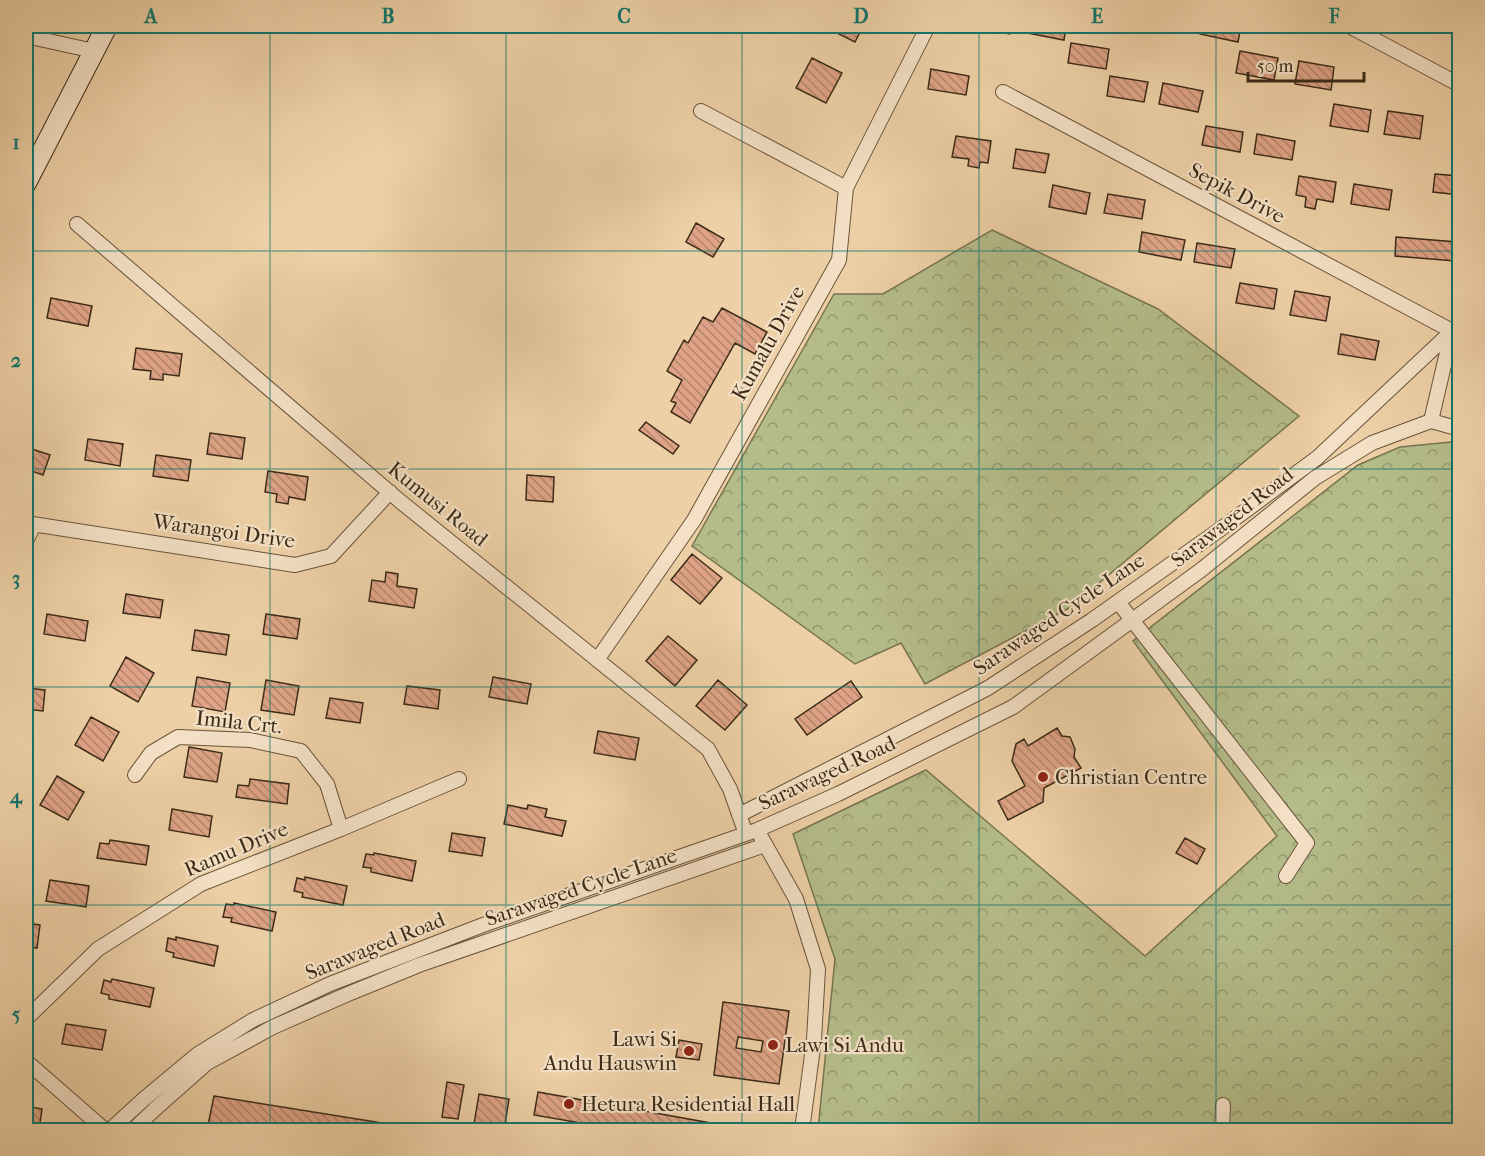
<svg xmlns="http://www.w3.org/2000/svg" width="1485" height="1156" font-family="'IM FELL French Canon',serif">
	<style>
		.park { fill: url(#park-crowns); stroke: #787450; stroke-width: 1.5 }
		.building { fill: url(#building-back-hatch); stroke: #3b2b17; stroke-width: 1.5; fill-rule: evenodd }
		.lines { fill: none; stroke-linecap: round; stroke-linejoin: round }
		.minor-casing { stroke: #68543b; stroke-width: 16 }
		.secondary-casing { stroke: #3b2b17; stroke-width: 22 }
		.minor { stroke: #f4e0c5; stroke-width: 14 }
		.secondary { stroke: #f4e0c5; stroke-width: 20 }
		.grid { fill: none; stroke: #0f766e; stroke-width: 1.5; stroke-opacity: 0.55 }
		.poi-dot { fill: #8f2418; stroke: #f4e0c5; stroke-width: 2 }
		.labels { text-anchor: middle; stroke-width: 4.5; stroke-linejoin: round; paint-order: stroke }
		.street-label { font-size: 21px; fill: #3b2b17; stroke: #f4e0c5 }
		.poi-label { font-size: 21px; fill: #3b2b17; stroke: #f4e0c5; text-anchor: start }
		.neatline { fill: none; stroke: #0f766e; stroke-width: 2 }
		.grid-label { font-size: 20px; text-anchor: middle; font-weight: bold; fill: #0f766e }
	</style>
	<defs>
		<pattern id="park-crowns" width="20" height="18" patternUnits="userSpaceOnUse" patternTransform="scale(1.5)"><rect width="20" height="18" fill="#b4bc8a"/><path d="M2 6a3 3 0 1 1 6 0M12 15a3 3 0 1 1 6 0" fill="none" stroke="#949970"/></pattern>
		<pattern id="building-back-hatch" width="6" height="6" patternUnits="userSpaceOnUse" patternTransform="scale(1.5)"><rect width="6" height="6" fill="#dea386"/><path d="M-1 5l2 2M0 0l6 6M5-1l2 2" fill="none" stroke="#b5856d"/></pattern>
	</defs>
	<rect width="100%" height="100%" fill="#eed0a6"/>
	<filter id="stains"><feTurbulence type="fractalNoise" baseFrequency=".00333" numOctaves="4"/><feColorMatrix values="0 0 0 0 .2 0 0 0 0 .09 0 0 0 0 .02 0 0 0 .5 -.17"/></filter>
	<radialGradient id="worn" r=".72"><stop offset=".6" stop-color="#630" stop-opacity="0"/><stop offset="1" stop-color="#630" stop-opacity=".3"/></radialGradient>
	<!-- park -->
	<path class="park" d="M992 230 1158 309 1299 416 1069 608 925 684 901 643 855 664 692 546 834 294H883Z
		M1451 442 1459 445V1130H818L835 959 793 834 926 770 1145 956 1277 836 1133 641 1358 465 1400 447Z"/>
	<!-- building -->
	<path class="building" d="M826 26H863L855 42 825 27Z
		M973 26H1011L1010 34 973 28Z
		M1028 26H1066L1064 40 1027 33Z
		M1202 26H1241L1238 42 1200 34Z
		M1071 43 1109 49 1106 69 1068 63Z
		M1240 51 1278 58 1274 80 1236 73Z
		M812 58 842 73 826 103 796 88Z
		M1299 61 1334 67 1331 90 1295 84Z
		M931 69 969 76 966 95 928 89Z
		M1110 76 1148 82 1144 102 1107 96Z
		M1163 83 1203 91 1198 112 1159 104Z
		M1334 104 1371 110 1368 132 1330 126Z
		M1388 111 1423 116 1420 139 1384 134Z
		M1206 126 1243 132 1240 152 1202 145Z
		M1257 134 1295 141 1292 160 1254 154Z
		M956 136 991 141 988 163 980 162 979 168 968 166 969 159 952 157Z
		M1016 149 1049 154 1045 173 1013 168Z
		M1435 174 1460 176V195L1433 192Z
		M1299 176 1336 182 1333 202 1317 199 1315 209 1305 207 1306 197 1296 195Z
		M1354 184 1392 190 1389 210 1351 204Z
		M1053 185 1090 193 1086 214 1049 207Z
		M1108 194 1145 200 1142 219 1104 213Z
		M696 223 724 239 713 257 686 242Z
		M1142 232 1185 240 1181 260 1139 252Z
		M1396 237 1457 242 1455 261 1395 256Z
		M1197 243 1235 249 1231 268 1194 262Z
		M1240 283 1277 289 1274 309 1236 303Z
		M1295 291 1330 297 1326 321 1290 315Z
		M51 298 92 306 88 326 47 318Z
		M722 308 767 332 755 354 735 343 690 423 671 412 676 403 671 401 682 380 667 371 684 340 688 343 703 317 713 322Z
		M1341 334 1379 341 1375 360 1338 354Z
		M136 348 182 354 179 376 163 374V380L150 379 151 371 133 369Z
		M646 422 679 446 673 454 639 430Z
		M210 433 245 438 242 459 207 454Z
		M88 439 123 444 120 466 85 460Z
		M26 447 50 455 43 475 26 469Z
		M156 455 191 460 188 481 153 476Z
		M268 471 308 477 305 500 289 497 288 504 276 502 277 494 265 492Z
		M527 475 554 477 553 502 526 500Z
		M692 554 722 578 700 604 671 580Z
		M386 572 398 574 397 586 417 589 414 608 369 601 372 580 385 582Z
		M126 594 163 600 160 618 123 613Z
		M47 614 88 621 85 641 44 634Z
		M266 614 300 619 297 639 263 634Z
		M195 630 229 635 226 655 192 650Z
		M668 636 697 660 675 686 646 661Z
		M126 657 154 673 138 702 110 686Z
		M197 677 230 683 225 712 192 706Z
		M493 677 531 684 527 704 489 697Z
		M266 680 299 686 294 715 261 710Z
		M718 680 747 705 725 730 696 706Z
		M851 681 862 697 807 735 795 719Z
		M407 686 440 690 438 709 404 704Z
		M26 688 45 690 43 711 26 709Z
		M330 698 363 703 360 723 326 718Z
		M91 717 119 732 103 761 75 745Z
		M1057 728 1062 736 1070 737 1075 749 1074 757 1081 768 1044 788 1043 802 1008 820 998 801 1025 786 1012 761 1016 744 1024 739 1028 746Z
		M598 731 639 738 635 760 594 753Z
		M189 747 222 753 217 782 184 777Z
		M57 776 84 792 68 820 40 805Z
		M250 779 289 784 287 804 236 797 238 785 249 786Z
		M508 805 527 809 528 805 547 809 545 817 566 821 562 836 504 824Z
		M172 809 212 816 209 837 169 830Z
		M452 833 485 838 482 856 449 851Z
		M1185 838 1205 849 1197 864 1176 853Z
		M110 840 149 846 146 865 97 858 100 843 109 844Z
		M374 853 416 861 412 881 371 872V868L363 867 366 854 374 855Z
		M305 877 347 886 343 905 302 897 303 893 294 891 297 878 305 880Z
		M50 880 89 886 86 907 46 901Z
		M234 903 276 912 272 931 231 922 232 918 223 917 226 904 234 905Z
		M26 923 40 925 37 948 26 946Z
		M176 937 218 946 214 966 173 957 174 953 166 951 168 938 176 940Z
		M112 979 154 988 150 1007 109 999V995L101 993 104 980 111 982Z
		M723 1002 789 1011 779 1084 714 1075ZM738 1037 763 1041 761 1052 736 1048Z
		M66 1024 106 1030 102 1050 62 1044Z
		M679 1040 702 1044 699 1060 676 1057Z
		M447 1082 464 1085 458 1119 442 1117Z
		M538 1092 744 1129V1130H621L534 1115Z
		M479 1094 509 1099 504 1130H473Z
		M214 1096 426 1130H281L240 1124 238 1130H207Z
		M26 1106 42 1109 39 1130 26 1127Z"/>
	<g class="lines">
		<!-- minor casing -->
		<g class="minor-casing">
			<path id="minor" d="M1349 26 1460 85
				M26 36 94 51
				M1003 92 1452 331
				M701 111 846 188
				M77 224 401 502 708 749 730 789 746 834
				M1431 421 1460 429
				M26 523 295 565 331 556 390 492
				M26 541 34 525
				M1118 602 1307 843 1286 876
				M597 660 694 520 839 260 846 188 928 26
				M135 775 151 753 178 737 250 740 301 751 327 784 341 829
				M739 815 988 688 1092 620 1222 528 1317 458 1452 331
				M761 837 796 899 818 969 814 1040 802 1130
				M26 1019 98 949 201 884 341 829 459 779
				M26 1061 105 1130
				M110 1130 144 1099 198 1054 253 1020 330 984 483 925 757 830 838 794 1013 707 1201 570 1315 478 1372 443 1431 421 1452 331 1460 324
				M133 1130 155 1109 207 1063 273 1027 348 994 419 965 765 845
				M1222 1130 1223 1105"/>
		</g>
		<!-- secondary casing -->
		<g class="secondary-casing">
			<path id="secondary" d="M26 183 107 26"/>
		</g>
		<!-- minor -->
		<use href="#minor" class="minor"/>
		<!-- secondary -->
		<use href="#secondary" class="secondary"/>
	</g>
	<!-- grid -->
	<path class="grid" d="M270 26V1130M506 26V1130M742 26V1130M979 26V1130M1216 26V1130M26 251H1460M26 469H1460M26 687H1460M26 905H1460"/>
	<!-- markers -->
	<g class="poi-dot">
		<circle cx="1043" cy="777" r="6"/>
		<circle cx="773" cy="1045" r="6"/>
		<circle cx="689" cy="1051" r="6"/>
		<circle cx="569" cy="1104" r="6"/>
	</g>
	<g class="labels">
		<!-- street labels -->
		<g class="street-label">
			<text transform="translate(1237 193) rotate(28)" y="7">Sepik Drive</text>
			<text transform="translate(768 343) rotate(-61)" y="7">Kumalu Drive</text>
			<text transform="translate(438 504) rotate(39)" y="7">Kumusi Road</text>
			<text transform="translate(1232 517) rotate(-38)" y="7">Sarawaged Road</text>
			<text transform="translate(224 531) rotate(8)" y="7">Warangoi Drive</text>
			<text transform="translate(1059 614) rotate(-34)" y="7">Sarawaged Cycle Lane</text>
			<text transform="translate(239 722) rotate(6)" y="7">Imila Crt.</text>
			<text transform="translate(827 773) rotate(-25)" y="7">Sarawaged Road</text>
			<text transform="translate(236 849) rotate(-23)" y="7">Ramu Drive</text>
			<text transform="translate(581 887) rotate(-19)" y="7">Sarawaged Cycle Lane</text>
			<text transform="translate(375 946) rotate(-22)" y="7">Sarawaged Road</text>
		</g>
		<!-- poi labels -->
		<g class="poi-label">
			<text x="1055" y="784">Christian Centre</text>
			<text x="677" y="1046" text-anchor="end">Lawi Si<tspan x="677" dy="24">Andu Hauswin</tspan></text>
			<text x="785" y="1052">Lawi Si Andu</text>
			<text x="581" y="1111">Hetura Residential Hall</text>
		</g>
	</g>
	<!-- margin -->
	<rect width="1485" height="1156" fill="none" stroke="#eed0a6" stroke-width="66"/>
	<!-- scale -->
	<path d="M1248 72v9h116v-9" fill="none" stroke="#3b2b17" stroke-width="3"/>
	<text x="1257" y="72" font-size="18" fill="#3b2b17" stroke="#f4e0c5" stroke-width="4.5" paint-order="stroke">50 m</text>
	<rect x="33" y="33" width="1419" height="1090" class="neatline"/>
	<g class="grid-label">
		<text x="151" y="23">A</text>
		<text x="388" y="23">B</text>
		<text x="624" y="23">C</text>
		<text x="861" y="23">D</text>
		<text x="1097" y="23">E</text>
		<text x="1334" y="23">F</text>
		<text x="16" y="149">1</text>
		<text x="16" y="367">2</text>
		<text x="16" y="585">3</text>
		<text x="16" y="803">4</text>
		<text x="16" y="1021">5</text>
	</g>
	<rect width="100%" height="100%" filter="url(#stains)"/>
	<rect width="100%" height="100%" fill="url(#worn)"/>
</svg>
